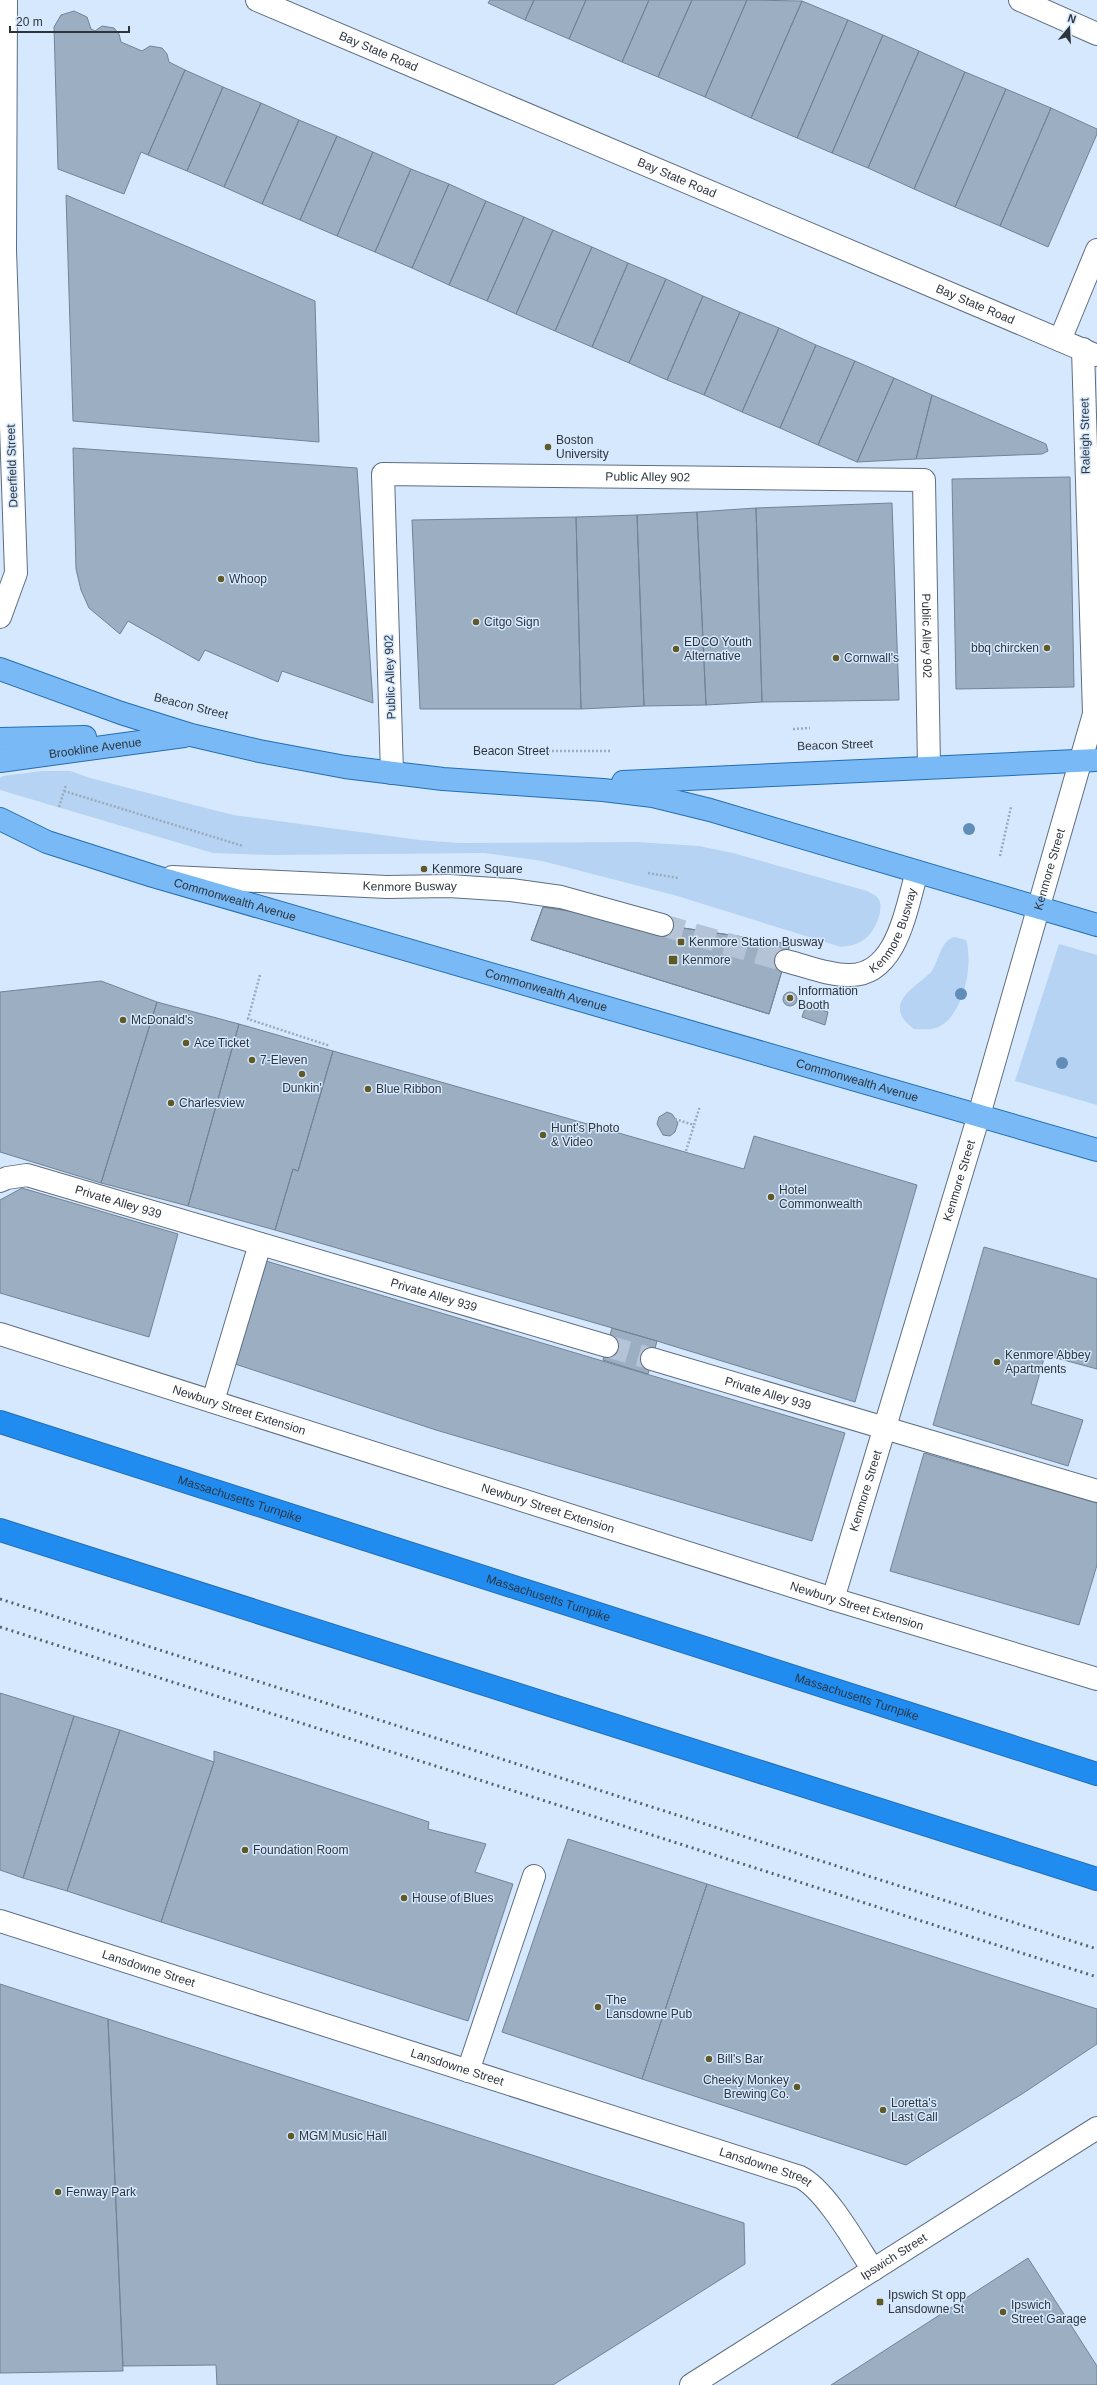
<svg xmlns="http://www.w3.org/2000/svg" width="1097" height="2385" font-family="Helvetica,sans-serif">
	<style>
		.green { fill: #b6d3f4 }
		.building { fill: #9caec2; stroke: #738396 }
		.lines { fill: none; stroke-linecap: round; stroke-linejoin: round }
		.minor-tunnel { stroke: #b4c4d6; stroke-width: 22; stroke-dasharray: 22 11; stroke-linecap: butt }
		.minor-casing { stroke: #5e6e80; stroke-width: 24 }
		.major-casing { stroke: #256db1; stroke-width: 24 }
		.highway-casing { stroke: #256db1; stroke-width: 24 }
		.path { stroke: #9baaba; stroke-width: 2.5; stroke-dasharray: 2 2; stroke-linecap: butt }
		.minor { stroke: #fff; stroke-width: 22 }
		.major { stroke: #79baf6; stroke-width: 22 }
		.highway { stroke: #208cf0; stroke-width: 22 }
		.rail { stroke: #58626d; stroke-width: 3; stroke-dasharray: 2 4; stroke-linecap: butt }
		.tree { fill: #608eb9 }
		.poi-dot { fill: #605926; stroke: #d6e8fd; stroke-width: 1.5 }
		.labels { text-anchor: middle; stroke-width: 3; stroke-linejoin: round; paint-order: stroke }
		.street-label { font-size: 12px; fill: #2d343c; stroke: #d6e8fd }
		.poi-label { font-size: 12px; fill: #2d343c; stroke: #d6e8fd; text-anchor: start }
	</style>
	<rect width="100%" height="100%" fill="#d6e8fd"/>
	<!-- green -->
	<path class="green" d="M42 771H70L90 778 233 815 419 840 459 843 637 842 699 846 733 853 867 891C872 894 877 895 879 900 884 909 875 931 867 937 860 944 851 946 841 947L674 895 542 861 484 853 272 855 213 853 0 790V778L3 776Z
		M955 937 966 940C974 964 963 1019 936 1028 930 1030 921 1029 914 1029 908 1024 900 1018 900 1009 899 994 922 982 931 972 939 962 940 940 955 937Z
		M1059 944 1097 955V1105L1015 1081Z"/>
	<!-- building -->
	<path class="building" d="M490 0H534L525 20 488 3Z
		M534 0H586L569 39 525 20Z
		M586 0H649L622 62 569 39Z
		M649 0H692L658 77 622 62Z
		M692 0H747L705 97 658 77Z
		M747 0 802 1 751 118 705 97Z
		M802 1 848 20 797 138 751 118Z
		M74 11 87 17 91 29 95 31 102 26 114 28 119 34 121 42 142 51 150 46 162 48 167 54 169 62 185 70 148 155 141 152 124 194 58 169 54 27 61 15Z
		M848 20 883 35 832 153 797 138Z
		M883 35 919 51 868 168 832 153Z
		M919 51 965 72 914 189 868 168Z
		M185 70 223 87 187 171 148 155Z
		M965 72 1006 89 955 207 914 189Z
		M223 87 261 103 224 187 187 171Z
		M1006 89 1051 108 1000 226 955 207Z
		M261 103 299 120 262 204 224 187Z
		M1051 108 1097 129V134L1048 247 1000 226Z
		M299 120 337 136 300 220 262 204Z
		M337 136 373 152 337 236 300 220Z
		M373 152 411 169 375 252 337 236Z
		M411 169 449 184 412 268 375 252Z
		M449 184 486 201 449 285 412 268Z
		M66 195 315 301 319 442 73 421Z
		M486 201 524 217 487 301 449 285Z
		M524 217 553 230 516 314 487 301Z
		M553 230 592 247 555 331 516 314Z
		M592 247 628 263 592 347 555 331Z
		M628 263 666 279 629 363 592 347Z
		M666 279 703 296 667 380 629 363Z
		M703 296 740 312 704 395 667 380Z
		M740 312 779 328 742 412 704 395Z
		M779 328 816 345 780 428 742 412Z
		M816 345 855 361 818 445 780 428Z
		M855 361 894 378 857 462 818 445Z
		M894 378 932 395 916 459 857 462Z
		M932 395 1046 444 1048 451 1042 454 916 459Z
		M73 448 357 468 373 703 282 671 278 682 205 650 199 661 128 621 120 634 89 608 81 590 76 569Z
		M1070 477 1074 687 956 689 952 479Z
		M892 503 899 700 762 702 756 508Z
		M756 508 762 702 706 705 697 512Z
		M697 512 706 705 644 706 637 515Z
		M637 515 644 706 581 709 576 517Z
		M576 517 581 709H420L412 520Z
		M543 907 790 944 769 1014 531 940Z
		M543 907 790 944 769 1014 531 940Z
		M101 981 157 1002 101 1183 0 1152V992Z
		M783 999a7 7 0 1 1 14 0a7 7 0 1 1-14 0Z
		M157 1002 239 1024 188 1206 101 1183Z
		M806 1005 828 1012 825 1025 802 1017Z
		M239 1024 333 1051 298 1171 293 1169 275 1230 188 1206Z
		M333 1051 744 1169 754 1136 917 1185 855 1402 657 1341 275 1230 293 1169 298 1171Z
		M667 1112 672 1114 678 1123 675 1132 670 1136 663 1135 657 1124 659 1117Z
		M22 1188 178 1234 149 1337 0 1293V1200Z
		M984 1247 1097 1279V1369L1045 1355 1031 1404 1083 1420 1068 1466 933 1425Z
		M266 1261 845 1433 812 1541 436 1430 235 1364Z
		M612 1328 657 1341 648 1374 603 1360Z
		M924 1453 1097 1503V1565L1079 1625 890 1571Z
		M0 1693 74 1716 23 1878 0 1870Z
		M74 1716 120 1730 67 1891 23 1878Z
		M120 1730 214 1762 161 1922 67 1891Z
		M214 1751 429 1822 428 1829 486 1844 475 1872 513 1884 468 2021 161 1922 214 1762Z
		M568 1839 707 1884 642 2079 502 2032Z
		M707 1884 1097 2009V2044L1022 2094 906 2165 642 2079Z
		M0 1984 108 2019 123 2371 0 2373Z
		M108 2019 744 2223 745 2264 553 2385H217L216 2365 123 2366Z
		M1028 2258 1097 2366V2385H831Z"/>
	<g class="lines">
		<!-- minor-tunnel -->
		<path class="minor-tunnel" d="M662 925 786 961
			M607 1346 652 1359"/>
		<!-- minor casing -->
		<g class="minor-casing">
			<g id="minor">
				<path id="s1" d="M257 0 1095 355"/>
				<path d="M1020 0 1097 34"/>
				<path d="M1060 340 1097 250"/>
				<path d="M0 617 16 573 5 250 6 0"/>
				<path id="s2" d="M392 773 383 474 924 480 929 767"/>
				<path id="s3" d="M172 877 387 887 449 886 511 890 561 897 662 925"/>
				<path id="s4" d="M786 961C806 966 827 975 848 975 897 977 906 908 917 872"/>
				<path id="s5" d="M0 1181 7 1178 27 1175 607 1346"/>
				<path id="s6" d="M0 1334 833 1599 1097 1679"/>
				<path id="s7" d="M652 1359 1097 1491"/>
				<path d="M213 1401 260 1244"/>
				<path id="s8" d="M833 1599 979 1115 1094 714 1083 349"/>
				<path id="s9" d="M0 1921 800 2177C826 2190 856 2244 873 2270"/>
				<path d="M468 2071 534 1876"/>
				<path id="s10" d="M691 2385 1097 2128"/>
			</g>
		</g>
		<!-- major casing -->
		<g class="major-casing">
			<g id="major">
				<path d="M0 669 121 713 191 735 259 751 345 767 443 779 603 790 653 796 710 810 1097 925"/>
				<path d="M0 739 85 737"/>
				<path id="s11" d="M0 761 184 736"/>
				<path d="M623 782 1097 760"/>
				<path id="s12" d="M0 819 47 842 153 876 1097 1150"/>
			</g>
		</g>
		<!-- highway casing -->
		<g class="highway-casing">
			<g id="highway">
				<path id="s13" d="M0 1422 1097 1774"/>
				<path d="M0 1530 1097 1879"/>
			</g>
		</g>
		<!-- path -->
		<path class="path" d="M793 729 810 728
			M540 751H611
			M64 791 243 846
			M59 807 66 785
			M1000 856 1011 807
			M648 873 678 878
			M260 975 248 1019 330 1046
			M675 1119 694 1125 700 1106
			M686 1151 694 1125"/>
		<!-- minor -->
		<use href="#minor" class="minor"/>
		<!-- major -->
		<use href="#major" class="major"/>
		<!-- highway -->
		<use href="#highway" class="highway"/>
		<!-- rail -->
		<path class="rail" d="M0 1599 1097 1949
			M0 1627 1097 1977"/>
	</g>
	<!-- trees -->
	<g class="tree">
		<circle cx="969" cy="829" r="6"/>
		<circle cx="961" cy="994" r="6"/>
		<circle cx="1062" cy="1063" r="6"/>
	</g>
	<!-- markers -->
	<g class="poi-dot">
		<circle cx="548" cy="447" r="4"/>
		<circle cx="221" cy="579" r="4"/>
		<circle cx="476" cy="622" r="4"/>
		<circle cx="1047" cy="648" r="4"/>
		<circle cx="676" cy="649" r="4"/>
		<circle cx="836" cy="658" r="4"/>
		<circle cx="424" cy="869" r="4"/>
		<rect x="677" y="938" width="8" height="8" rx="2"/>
		<rect x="668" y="955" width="10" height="10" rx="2"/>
		<circle cx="790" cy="998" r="4"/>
		<circle cx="123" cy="1020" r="4"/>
		<circle cx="186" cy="1043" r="4"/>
		<circle cx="252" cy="1060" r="4"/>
		<circle cx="302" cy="1074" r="4"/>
		<circle cx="368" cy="1089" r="4"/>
		<circle cx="171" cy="1103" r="4"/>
		<circle cx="543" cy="1135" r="4"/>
		<circle cx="771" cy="1197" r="4"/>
		<circle cx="997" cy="1362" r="4"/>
		<circle cx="245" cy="1850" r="4"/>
		<circle cx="404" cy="1898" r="4"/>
		<circle cx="598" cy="2007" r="4"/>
		<circle cx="709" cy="2059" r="4"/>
		<circle cx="797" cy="2087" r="4"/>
		<circle cx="883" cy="2110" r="4"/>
		<circle cx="291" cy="2136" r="4"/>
		<circle cx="58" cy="2192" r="4"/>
		<rect x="876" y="2298" width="8" height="8" rx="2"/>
		<circle cx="1003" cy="2312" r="4"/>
	</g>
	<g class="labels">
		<!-- street labels -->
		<g class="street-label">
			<text dy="4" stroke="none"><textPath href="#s1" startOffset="132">Bay State Road</textPath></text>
			<text dy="4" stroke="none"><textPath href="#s1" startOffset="456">Bay State Road</textPath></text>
			<text dy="4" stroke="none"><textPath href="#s1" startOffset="780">Bay State Road</textPath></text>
			<text transform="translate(1085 436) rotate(-91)" y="4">Raleigh Street</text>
			<text transform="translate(12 466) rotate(-92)" y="4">Deerfield Street</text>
			<text dy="4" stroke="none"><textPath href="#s2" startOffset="564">Public Alley 902</textPath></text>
			<text dy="4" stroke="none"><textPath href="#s2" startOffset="996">Public Alley 902</textPath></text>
			<text transform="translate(390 677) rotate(-92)" y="4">Public Alley 902</text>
			<text transform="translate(191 706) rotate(14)" y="4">Beacon Street</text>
			<text transform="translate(835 745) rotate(-2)" y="4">Beacon Street</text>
			<text dy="4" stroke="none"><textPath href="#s11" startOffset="96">Brookline Avenue</textPath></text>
			<text x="511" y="755">Beacon Street</text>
			<text dy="4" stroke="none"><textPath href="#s8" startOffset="761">Kenmore Street</textPath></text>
			<text dy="4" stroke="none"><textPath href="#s3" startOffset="238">Kenmore Busway</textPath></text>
			<text dy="4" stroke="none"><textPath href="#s12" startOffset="249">Commonwealth Avenue</textPath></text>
			<text dy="4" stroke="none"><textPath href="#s4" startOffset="134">Kenmore Busway</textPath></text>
			<text dy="4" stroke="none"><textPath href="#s12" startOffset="573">Commonwealth Avenue</textPath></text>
			<text dy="4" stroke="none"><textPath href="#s12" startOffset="897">Commonwealth Avenue</textPath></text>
			<text dy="4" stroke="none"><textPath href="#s8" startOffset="437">Kenmore Street</textPath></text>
			<text dy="4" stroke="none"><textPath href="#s5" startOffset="123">Private Alley 939</textPath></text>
			<text dy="4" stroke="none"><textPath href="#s5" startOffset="452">Private Alley 939</textPath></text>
			<text dy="4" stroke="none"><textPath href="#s7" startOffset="121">Private Alley 939</textPath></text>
			<text dy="4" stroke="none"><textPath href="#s6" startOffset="251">Newbury Street Extension</textPath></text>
			<text dy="4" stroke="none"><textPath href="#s8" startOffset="113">Kenmore Street</textPath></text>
			<text dy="4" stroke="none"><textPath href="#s13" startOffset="252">Massachusetts Turnpike</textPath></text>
			<text dy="4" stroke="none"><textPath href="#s6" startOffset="575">Newbury Street Extension</textPath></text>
			<text dy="4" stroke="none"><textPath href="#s13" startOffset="576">Massachusetts Turnpike</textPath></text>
			<text dy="4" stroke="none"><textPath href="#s6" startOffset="899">Newbury Street Extension</textPath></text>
			<text dy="4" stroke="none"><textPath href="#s13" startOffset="900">Massachusetts Turnpike</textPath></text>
			<text dy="4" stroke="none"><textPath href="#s9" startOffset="156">Lansdowne Street</textPath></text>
			<text dy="4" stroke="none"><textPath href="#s9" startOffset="480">Lansdowne Street</textPath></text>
			<text dy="4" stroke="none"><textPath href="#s9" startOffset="804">Lansdowne Street</textPath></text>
			<text dy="4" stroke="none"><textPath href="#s10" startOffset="240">Ipswich Street</textPath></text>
		</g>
		<!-- poi labels -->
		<g class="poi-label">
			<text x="556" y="444">Boston<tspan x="556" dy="14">University</tspan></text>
			<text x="229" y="583">Whoop</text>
			<text x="484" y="626">Citgo Sign</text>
			<text x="684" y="646">EDCO Youth<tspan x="684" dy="14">Alternative</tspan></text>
			<text x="1039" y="652" text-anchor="end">bbq chircken</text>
			<text x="844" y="662">Cornwall's</text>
			<text x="432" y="873">Kenmore Square</text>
			<text x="689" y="946">Kenmore Station Busway</text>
			<text x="682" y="964">Kenmore</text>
			<text x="798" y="995">Information<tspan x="798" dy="14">Booth</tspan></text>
			<text x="131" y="1024">McDonald's</text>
			<text x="194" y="1047">Ace Ticket</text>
			<text x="260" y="1064">7-Eleven</text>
			<text x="302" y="1092" text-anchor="middle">Dunkin'</text>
			<text x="376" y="1093">Blue Ribbon</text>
			<text x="179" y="1107">Charlesview</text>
			<text x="551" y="1132">Hunt's Photo<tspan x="551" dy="14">&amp; Video</tspan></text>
			<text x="779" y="1194">Hotel<tspan x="779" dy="14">Commonwealth</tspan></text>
			<text x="1005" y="1359">Kenmore Abbey<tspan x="1005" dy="14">Apartments</tspan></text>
			<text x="253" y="1854">Foundation Room</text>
			<text x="412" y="1902">House of Blues</text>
			<text x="606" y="2004">The<tspan x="606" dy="14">Lansdowne Pub</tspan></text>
			<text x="717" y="2063">Bill's Bar</text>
			<text x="789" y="2084" text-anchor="end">Cheeky Monkey<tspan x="789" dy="14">Brewing Co.</tspan></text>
			<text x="891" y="2107">Loretta's<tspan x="891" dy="14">Last Call</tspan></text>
			<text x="299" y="2140">MGM Music Hall</text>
			<text x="66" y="2196">Fenway Park</text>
			<text x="888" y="2299">Ipswich St opp<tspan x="888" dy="14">Lansdowne St</tspan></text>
			<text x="1011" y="2309">Ipswich<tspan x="1011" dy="14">Street Garage</tspan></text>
		</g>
	</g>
	<!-- north arrow -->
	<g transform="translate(1069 28) rotate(18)" stroke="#d6e8fd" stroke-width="3" paint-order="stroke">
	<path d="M0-3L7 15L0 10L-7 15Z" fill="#2d343c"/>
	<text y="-6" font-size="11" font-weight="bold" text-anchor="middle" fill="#2d343c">N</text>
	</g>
	<!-- scale -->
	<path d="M10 26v6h119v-6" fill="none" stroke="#2d343c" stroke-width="2"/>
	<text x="16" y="26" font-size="12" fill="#2d343c" stroke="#d6e8fd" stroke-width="3" paint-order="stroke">20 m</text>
</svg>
